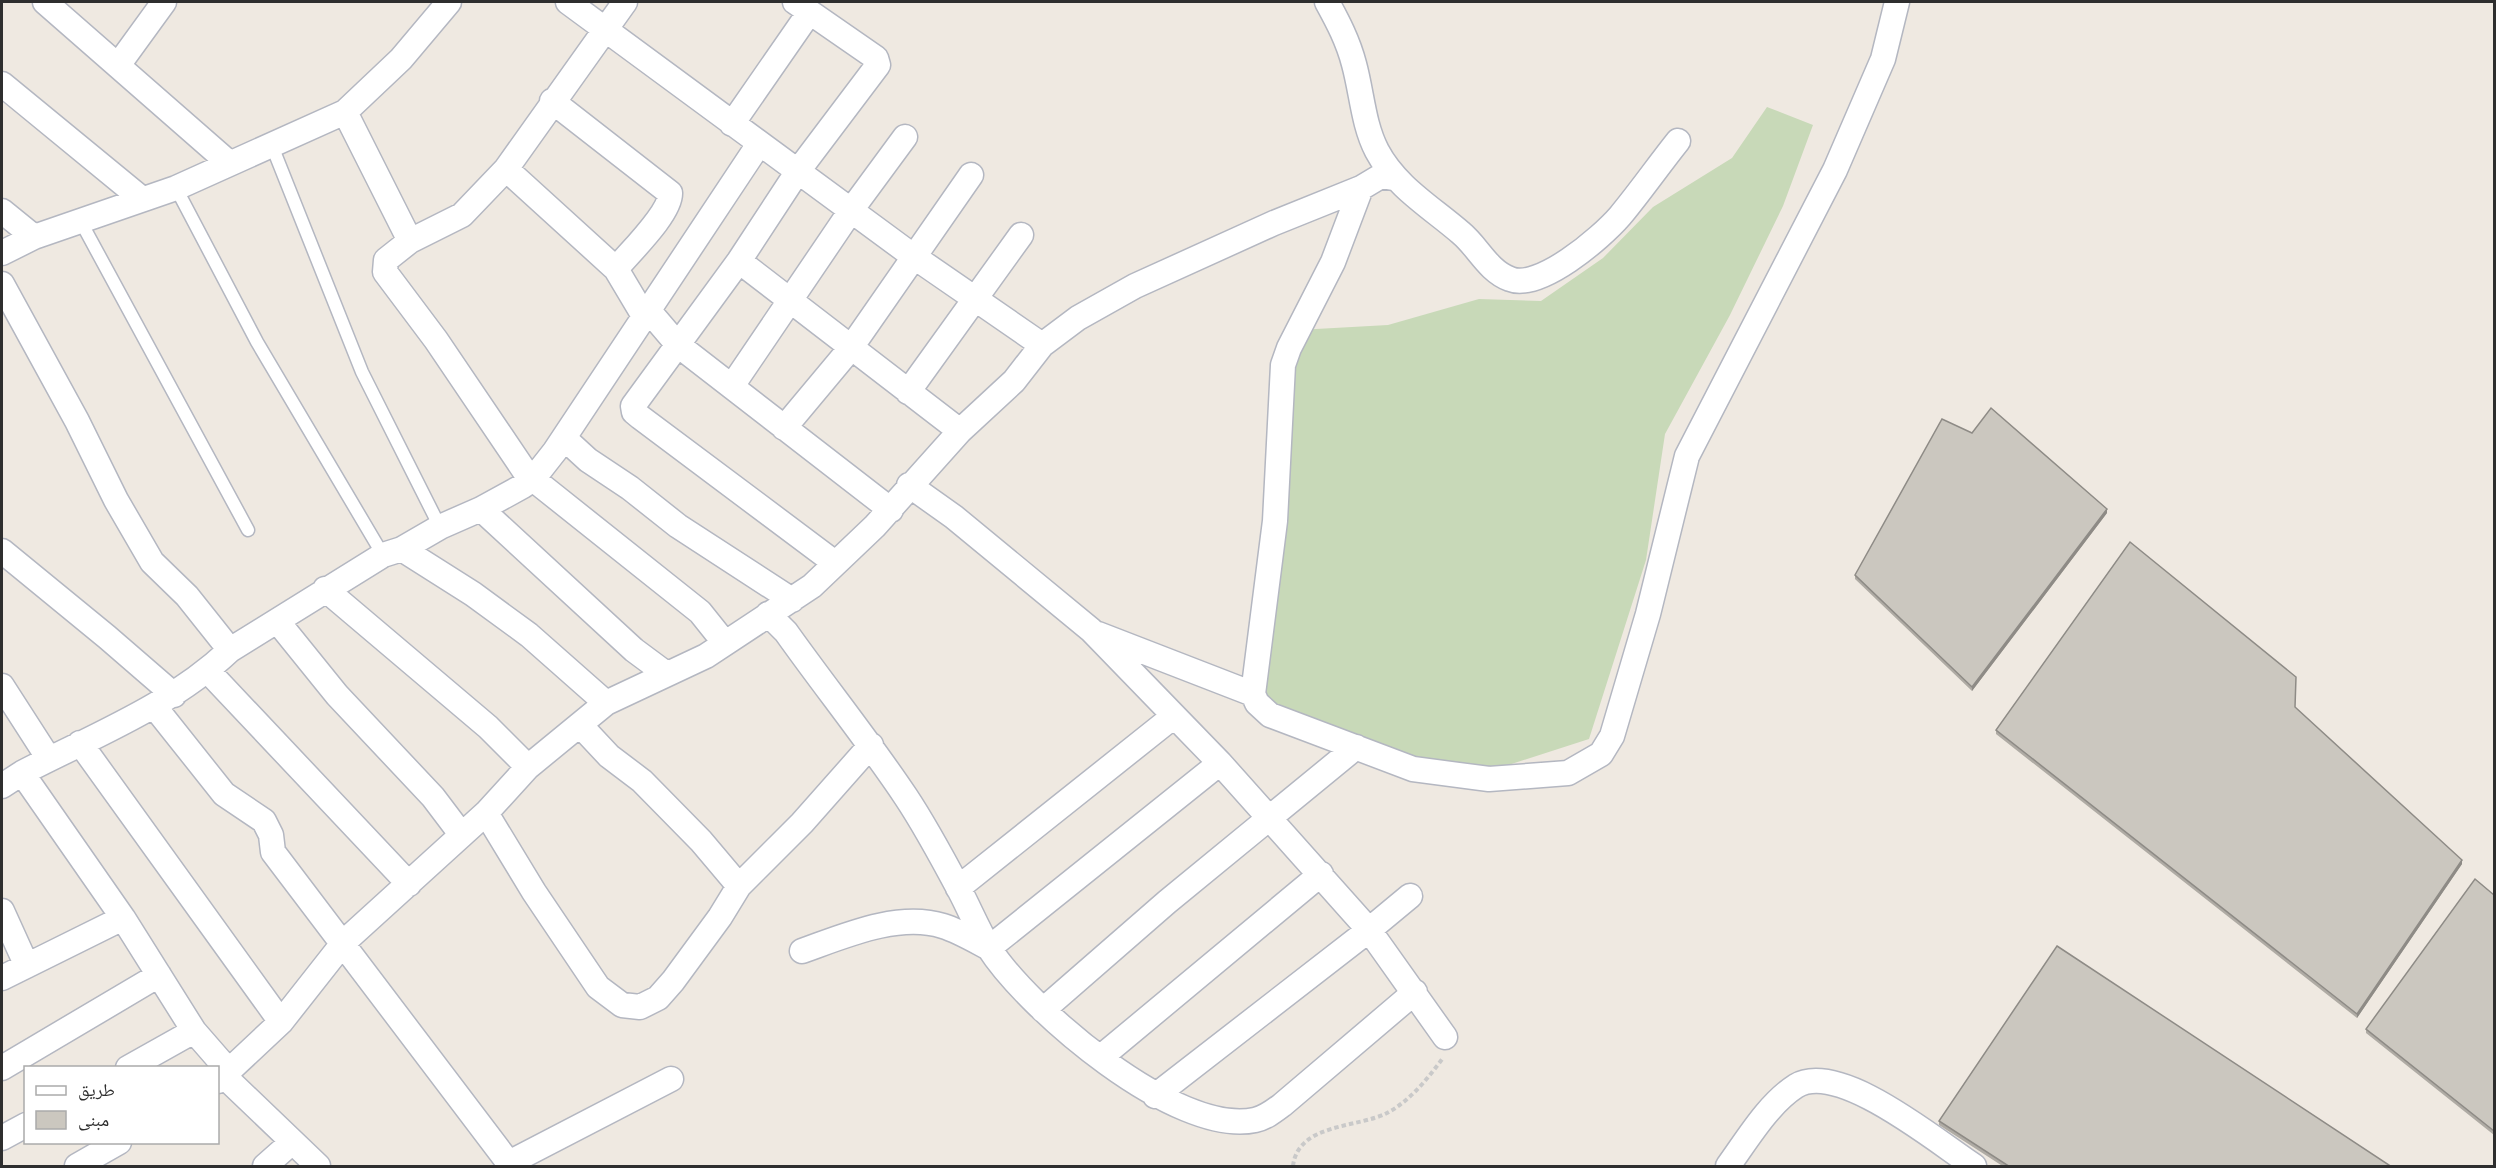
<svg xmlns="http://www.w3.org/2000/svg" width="2496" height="1168" font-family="'Space Grotesk','Noto Naskh Arabic',sans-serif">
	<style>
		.cemetery { fill: #c8d9b8 }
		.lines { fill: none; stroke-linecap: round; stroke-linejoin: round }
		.service-casing { stroke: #b4b7c1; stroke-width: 15 }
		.minor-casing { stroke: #b4b7c1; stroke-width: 27 }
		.path { stroke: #c9c9c9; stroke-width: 4; stroke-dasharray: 4.5 3; stroke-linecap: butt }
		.service { stroke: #fff; stroke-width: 12 }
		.minor { stroke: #fff; stroke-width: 24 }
		.wall { fill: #afaba4 }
		.shaded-wall { fill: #8e8b86 }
		.building { fill: #cbc7bf; stroke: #8e8b86; stroke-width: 1.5 }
	</style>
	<rect width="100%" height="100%" fill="#efe9e1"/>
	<!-- cemetery -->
	<path class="cemetery" d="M1767 107 1813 125 1783 206 1730 315 1665 434 1646 560 1589 739 1499 768 1433 769 1261 701 1249 672 1276 361 1298 330 1388 325 1479 299 1541 301 1603 258 1653 207 1732 158Z"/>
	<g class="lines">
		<!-- service casing -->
		<g class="service-casing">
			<path id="service" d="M272 146 362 372 440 527
				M176 188 257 342 383 555
				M81 222 248 530"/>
		</g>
		<!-- minor casing -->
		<g class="minor-casing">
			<path id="minor" d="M45 2 229 163
				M568 2 913 256 1042 345
				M625 2 506 169 616 269 644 316
				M795 2 876 58 878 65 798 171 739 261 633 406 634 412 640 417 835 563
				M1327 2C1338 22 1348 41 1354 64 1362 93 1363 124 1377 151 1396 187 1431 207 1461 233 1478 247 1488 271 1510 279 1539 291 1601 238 1620 216 1640 192 1658 166 1678 141
				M119 64 164 2
				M2 84 142 199
				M552 101 670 193C671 213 629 253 616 269
				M345 112 410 241 386 260 385 272 436 340 530 479
				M732 124 809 13
				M1361 188 1333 262 1289 348 1283 365 1275 521 1253 694 1257 703 1270 715 1413 769 1489 779 1568 773 1601 754 1612 736 1648 614 1687 456 1835 170 1883 59 1897 2
				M2 211 34 237
				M410 241 462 215 506 169
				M2 253 34 237 176 188 345 112 401 59 449 2
				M739 261 960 431
				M2 284 77 421 116 500 152 562 187 596 230 650
				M649 311 678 345 891 510
				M732 386 852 209 905 137
				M908 392 1021 235
				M784 428 850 349 971 175
				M564 438 588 460 630 488 678 526 792 600
				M533 479 700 612 724 642
				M909 485 954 517 1091 630 1220 763 1369 930 1445 1037
				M481 509 634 650 665 673
				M402 549 473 594 529 635 606 703
				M2 551 107 637 174 695
				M325 589 488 727 528 767
				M768 614 786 632C825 687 868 740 906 797 926 827 943 859 960 891 970 910 978 930 989 948 1028 1009 1177 1137 1255 1120 1265 1118 1274 1111 1282 1105L1415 992
				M278 622 337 695 433 797 461 834
				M1098 634 1253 694
				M208 671 409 884
				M2 686 49 759
				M154 706 224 794 264 821 271 835 273 852 511 1166
				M580 725 609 756 642 781 701 841 739 886
				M80 743 281 1022
				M2 786 22 773
				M486 813 534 892 598 987 622 1005 640 1007 658 998 673 981 720 917 739 886 802 823 871 745
				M958 888 1174 716
				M2 911 26 964
				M802 951C844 936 898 912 943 926 959 931 974 940 989 948L1220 763
				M2 978 123 918
				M1043 1010 1167 902 1356 747
				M1101 1057 1321 874
				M2 1068 159 975
				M128 1068 194 1031
				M228 1070 194 1031 123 918 22 773C93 736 171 706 230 650L383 555 402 549 440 527 481 509 523 486 533 479 555 451 759 144
				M224 1076 318 1166
				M218 1081 281 1022 344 942 486 813 528 767 606 703 706 656 812 586 875 526 960 431 1014 381 1042 345 1078 318 1135 286 1274 223 1361 188 1381 176 1393 178
				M1155 1096 1369 930 1410 896
				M2 1138 26 1125
				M509 1163 671 1079
				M77 1166 119 1142
				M265 1166 291 1143
				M1728 1166C1747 1140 1768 1104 1796 1086 1839 1060 1937 1142 1974 1166"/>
		</g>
		<!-- path -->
		<path class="path" d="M1293 1166C1298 1123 1358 1128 1387 1113 1410 1101 1428 1078 1443 1058"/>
		<!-- service -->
		<use href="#service" class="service"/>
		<!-- minor -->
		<use href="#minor" class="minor"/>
	</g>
	<!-- wall -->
	<path class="wall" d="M2107 513 1972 691 1855 579V575Z
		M2295 707 2462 864 2357 1018 1996 734V730Z
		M2494 895V1135L2366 1033V1029Z
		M1939 1121 2392 1167H2004L1939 1125Z"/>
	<!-- shaded-wall -->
	<path class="shaded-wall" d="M2107 509V513L1972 691V687Z
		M2462 860V864L2357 1018V1014Z"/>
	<!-- building -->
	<path class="building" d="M1991 408 2107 509 1972 687 1855 575 1942 419 1972 433Z
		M2130 542 2296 677 2295 707 2462 860 2357 1014 1996 730Z
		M2475 879 2494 895V1131L2366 1029Z
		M2057 946 2392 1167H2010L1939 1121Z"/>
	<!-- border -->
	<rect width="2496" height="1168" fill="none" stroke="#2e2e2e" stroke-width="6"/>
	<!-- legend -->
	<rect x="24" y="1066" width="195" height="78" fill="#ffffff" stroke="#ababab" stroke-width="1.5"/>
	<rect x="36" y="1086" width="30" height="9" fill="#ffffff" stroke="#ababab" stroke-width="1.5"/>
	<text x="78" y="1096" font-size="18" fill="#2e2e2e">طريق</text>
	<rect x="36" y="1111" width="30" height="18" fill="#cbc7bf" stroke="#ababab" stroke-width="1.5"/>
	<text x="78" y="1126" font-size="18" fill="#2e2e2e">مبنى</text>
</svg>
